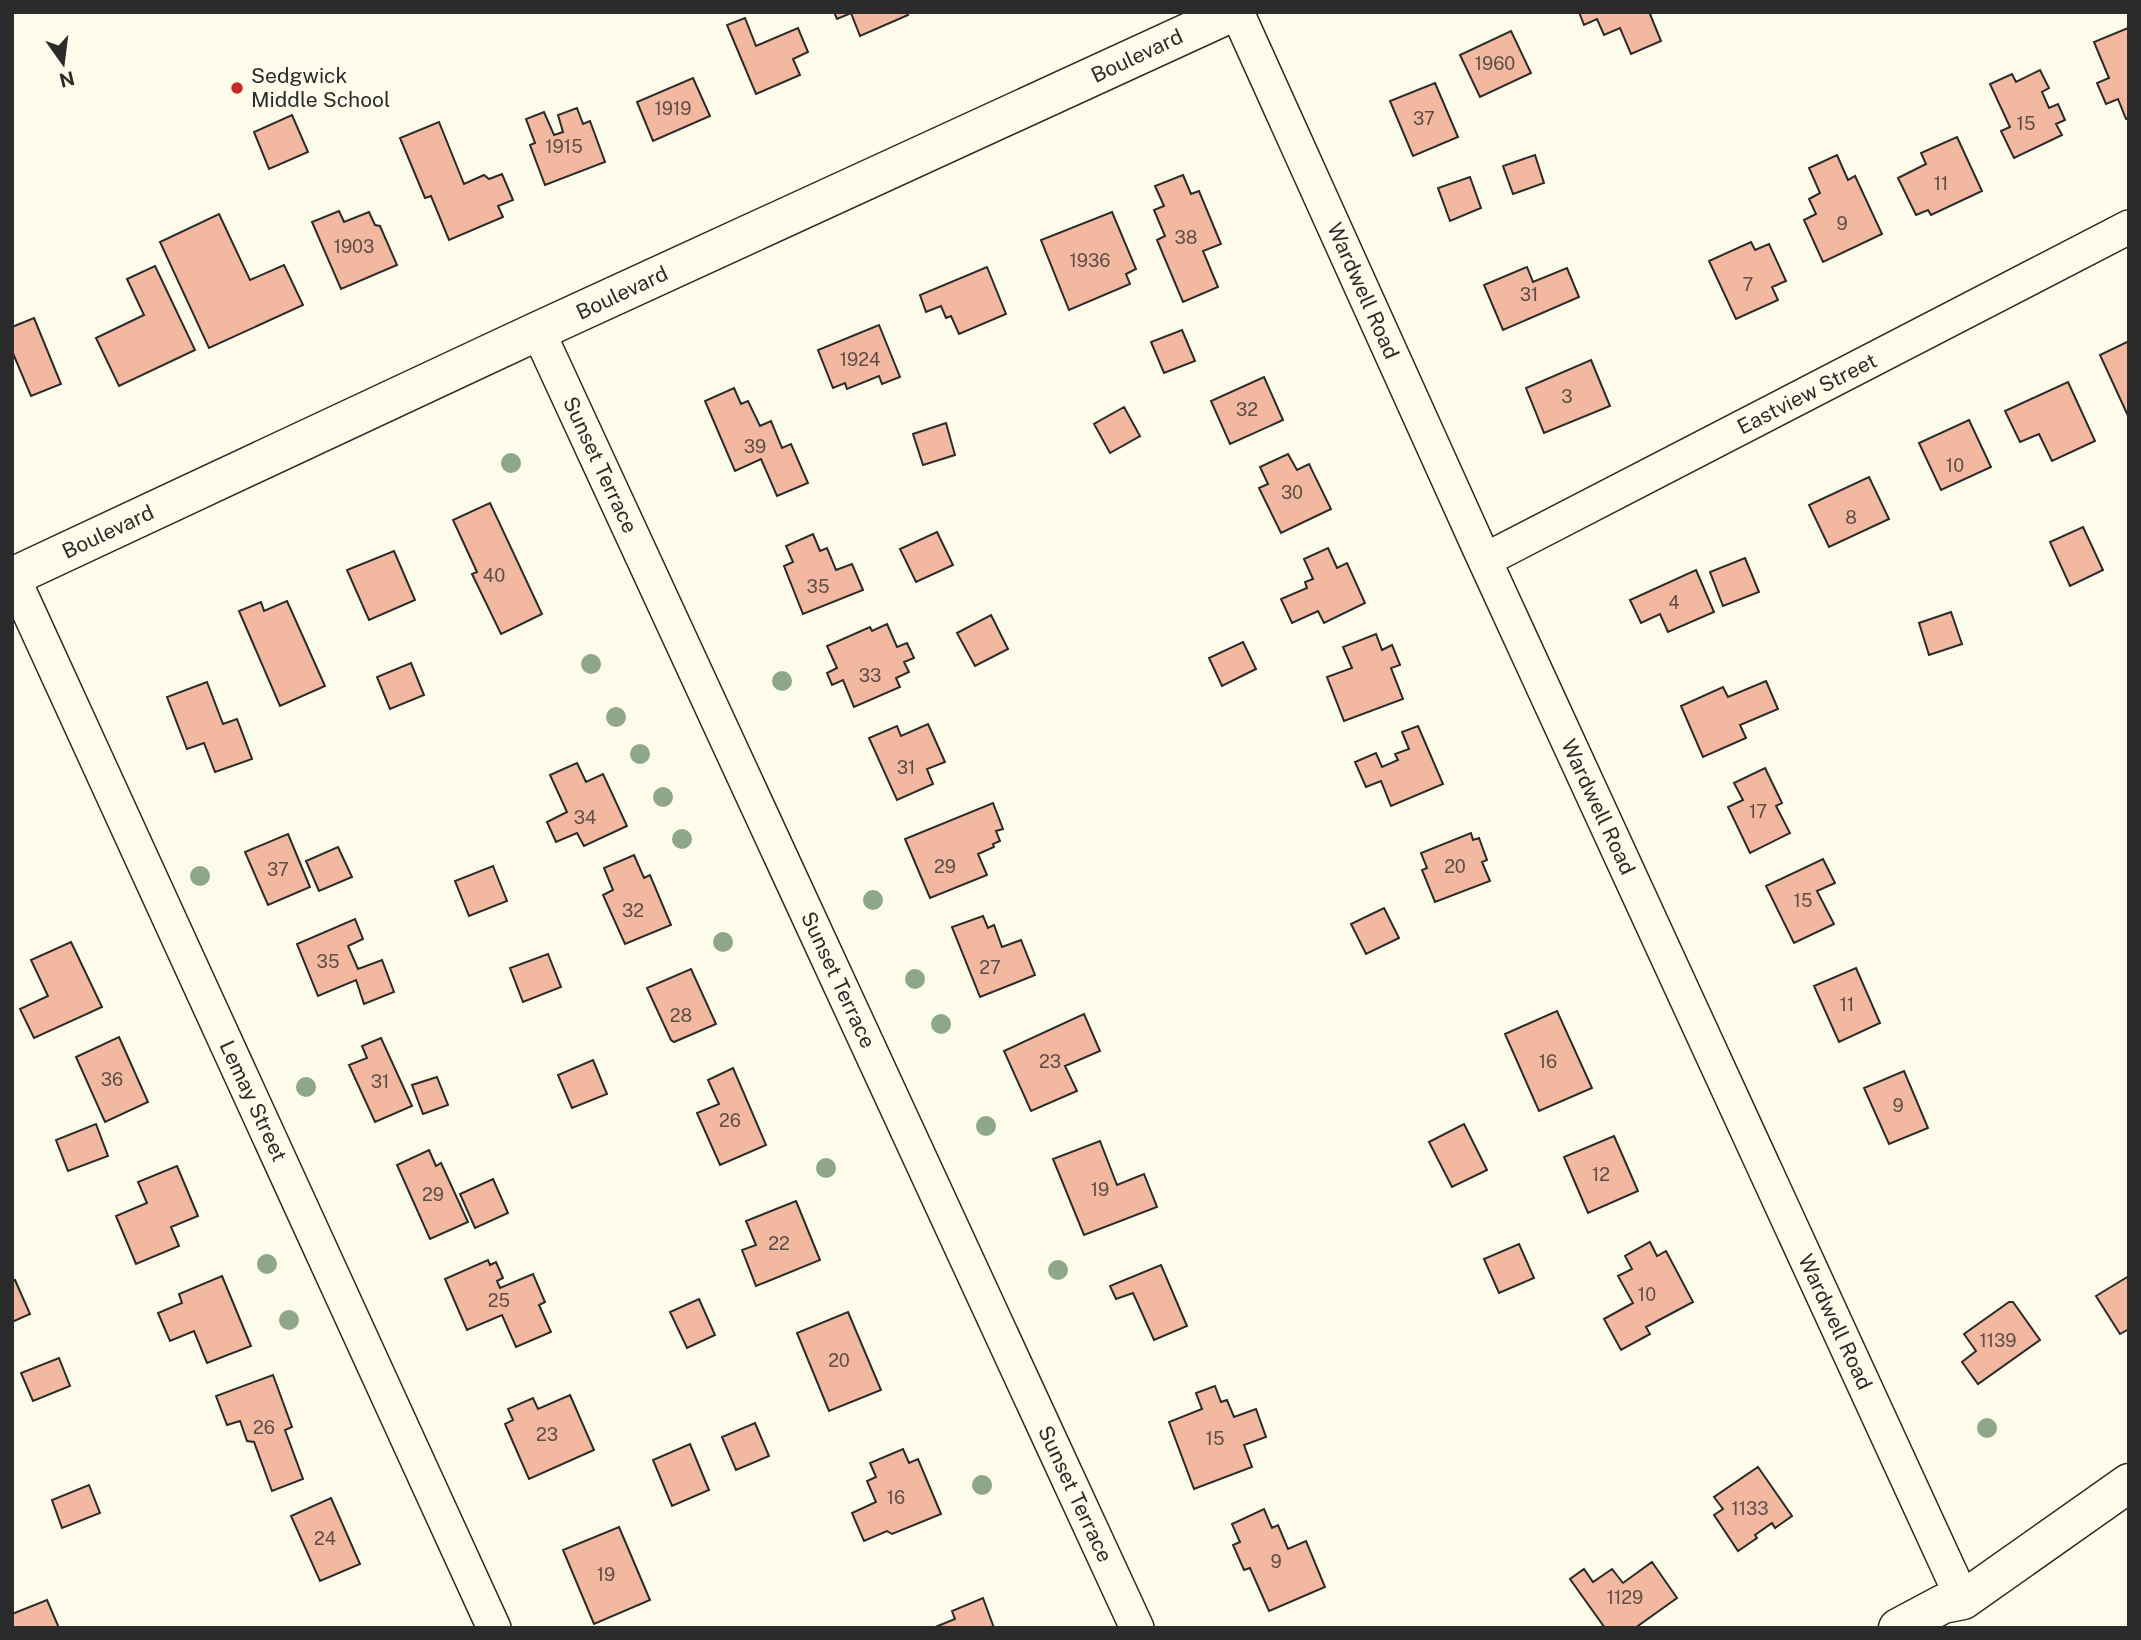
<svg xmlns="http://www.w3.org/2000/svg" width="2141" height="1640" font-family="'Public Sans',sans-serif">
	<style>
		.building { fill: #f2b8a0; stroke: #2b2b2b; stroke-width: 2 }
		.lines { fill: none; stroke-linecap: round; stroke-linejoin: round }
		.street-casing { stroke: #2b2b2b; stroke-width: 36 }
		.secondary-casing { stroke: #2b2b2b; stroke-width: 41 }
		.primary-casing { stroke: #2b2b2b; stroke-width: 41 }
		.street { stroke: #fdfbea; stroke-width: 33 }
		.secondary { stroke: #fdfbea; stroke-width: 38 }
		.primary { stroke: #fdfbea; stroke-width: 38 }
		.tree { fill: #8ea78a }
		.poi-dot { fill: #c62828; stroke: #fdfbea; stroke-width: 2.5 }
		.labels { text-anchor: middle; stroke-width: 5; stroke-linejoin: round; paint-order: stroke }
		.number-label { font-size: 18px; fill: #5d4e48 }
		.street-label { font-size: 21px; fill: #2b2b2b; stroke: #fdfbea }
		.poi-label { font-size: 21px; fill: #2b2b2b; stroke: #fdfbea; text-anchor: start }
	</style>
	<rect width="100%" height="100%" fill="#fdfbea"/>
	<!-- building -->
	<path class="building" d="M834 12H906L908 15 860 36 851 13 837 19Z
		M1579 12H1655L1650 14 1661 41 1631 54 1620 28 1604 35 1597 19 1584 25Z
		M745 18 756 46 798 28 808 52 793 59 800 75 756 94 727 25Z
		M2128 28 2129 118 2126 119 2118 99 2106 104 2097 83 2109 78 2094 42Z
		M1511 31 1531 73 1480 97 1460 55Z
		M2040 70 2049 88 2042 92 2049 108 2058 104 2065 120 2056 124 2062 135 2014 158 2001 131 2010 127 1990 84 2012 74 2016 82Z
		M693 78 710 116 653 141 637 102Z
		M1435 83 1458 137 1413 156 1390 101Z
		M577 108 583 124 590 121 605 162 545 185 530 145 535 143 526 119 544 112 554 135 563 132 558 115Z
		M292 115 308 152 269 169 254 132Z
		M439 122 464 184 484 175 489 179 502 174 513 200 498 206 503 217 449 240 431 196 425 198 400 138Z
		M1957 137 1982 191 1931 215 1928 210 1916 215 1898 178 1926 164 1921 153Z
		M1535 155 1544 183 1513 194 1503 166Z
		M1837 155 1848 180 1855 176 1882 234 1823 262 1804 220 1816 214 1809 199 1820 193 1809 168Z
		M1183 175 1191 194 1199 191 1221 244 1203 251 1218 287 1183 302 1157 240 1165 236 1154 210 1164 206 1155 186Z
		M1470 177 1481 208 1450 221 1438 188Z
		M339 211 344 222 369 212 375 225 380 226 397 265 341 289 312 222Z
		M1112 212 1136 269 1126 274 1130 284 1069 310 1041 240Z
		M219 214 250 280 284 265 303 305 209 348 160 242Z
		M1751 242 1755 250 1769 244 1786 281 1772 287 1778 300 1736 319 1709 261Z
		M155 266 195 350 119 386 96 338 144 315 127 279Z
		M987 267 1006 314 959 334 951 316 946 318 941 306 926 312 920 295Z
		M1527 267 1533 282 1567 268 1579 297 1503 330 1484 285Z
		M34 318 61 384 31 396 12 351V327Z
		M879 325 900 377 882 384 879 376 847 389 845 383 833 388 818 350Z
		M1182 330 1195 361 1164 373 1151 342Z
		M2129 341V418L2100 355Z
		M1591 360 1610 406 1544 433 1526 388Z
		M1264 377 1283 420 1230 444 1211 401Z
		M2068 382 2095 441 2052 461 2039 434 2020 442 2005 411Z
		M734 388 741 404 748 401 760 426 771 421 782 448 791 444 808 483 777 496 761 459 735 471 705 401Z
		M1124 407 1140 436 1110 453 1094 424Z
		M1969 420 1991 467 1941 490 1919 443Z
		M946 423 955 455 923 465 913 434Z
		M1288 454 1297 470 1309 464 1331 509 1281 533 1259 488 1268 484 1260 467Z
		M1869 477 1889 519 1829 547 1809 505Z
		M490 503 542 614 501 634 472 574 477 572 453 520Z
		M2083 527 2103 570 2070 586 2050 542Z
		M937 532 953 565 916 582 900 549Z
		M813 534 820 551 827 548 836 570 852 564 863 590 803 614 784 566 793 562 786 546Z
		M1328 548 1337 568 1347 563 1365 603 1324 623 1318 611 1292 623 1281 599 1307 588 1305 582 1313 579 1304 559Z
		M394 551 415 600 369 620 347 570Z
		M1745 558 1759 592 1723 606 1710 572Z
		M1696 570 1714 612 1668 632 1660 614 1641 623 1630 600Z
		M287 601 325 686 280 706 239 611 261 602 264 611Z
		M1951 612 1962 644 1929 655 1919 623Z
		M991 615 1008 649 975 666 957 633Z
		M887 624 897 647 907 643 914 658 904 662 909 672 896 678 900 687 854 707 843 680 832 685 827 673 837 668 827 646 870 627 872 631Z
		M1376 634 1382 650 1392 645 1400 665 1391 668 1403 699 1344 721 1327 677 1352 668 1343 647Z
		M1243 642 1256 669 1222 686 1209 658Z
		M411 663 424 695 390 709 377 677Z
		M1766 681 1778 709 1740 725 1746 738 1703 757 1681 706 1723 687 1728 697Z
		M207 682 223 724 237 719 252 759 215 772 204 743 187 749 167 697Z
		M928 724 945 762 927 769 933 784 897 800 869 738 897 726 901 736Z
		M1418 726 1443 784 1391 806 1381 781 1366 787 1355 762 1376 753 1382 767 1398 760 1395 754 1409 749 1402 732Z
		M577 763 586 782 603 774 627 826 584 846 577 833 556 842 547 822 567 812 550 775Z
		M1765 768 1782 803 1776 806 1790 833 1750 853 1728 807 1743 800 1734 783Z
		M993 803 1003 829 996 831 1000 841 993 844 994 847 978 854 987 875 930 898 905 839Z
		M1471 833 1473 840 1479 838 1487 860 1482 862 1490 881 1435 902 1422 870 1427 868 1421 853Z
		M288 834 310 887 268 905 245 852Z
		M338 847 352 877 319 891 306 861Z
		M634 855 644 878 650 875 671 925 625 944 603 895 613 890 604 868Z
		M1823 859 1835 883 1817 891 1834 924 1794 943 1766 886Z
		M493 866 507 901 469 916 455 881Z
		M1384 908 1399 938 1366 954 1351 924Z
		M983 916 988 928 994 925 1002 947 1021 940 1035 975 980 997 952 927Z
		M355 919 363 939 348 946 358 969 382 960 394 992 364 1004 356 980 318 996 297 944Z
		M71 942 102 1007 34 1038 20 1009 48 996 31 960Z
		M548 954 561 987 523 1002 510 968Z
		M1856 968 1880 1023 1839 1042 1814 986Z
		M691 969 716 1024 674 1042 671 1040 647 988Z
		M1557 1011 1592 1088 1539 1111 1505 1034Z
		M1084 1014 1100 1051 1065 1066 1077 1091 1031 1111 1004 1051Z
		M119 1037 148 1102 105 1122 76 1057Z
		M381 1038 412 1106 375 1122 349 1065 367 1058 362 1046Z
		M593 1060 607 1094 572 1108 558 1075Z
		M733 1068 766 1145 720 1165 697 1113 719 1104 708 1080Z
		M1904 1071 1928 1128 1889 1144 1864 1088Z
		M437 1077 448 1105 423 1114 412 1085Z
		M96 1124 108 1156 68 1171 56 1140Z
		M1464 1124 1487 1170 1452 1187 1429 1142Z
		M1614 1136 1638 1191 1588 1213 1564 1157Z
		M1100 1141 1117 1185 1144 1174 1157 1207 1084 1235 1053 1159Z
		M429 1150 436 1166 441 1163 468 1222 430 1239 397 1165Z
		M177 1166 198 1216 171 1227 179 1246 136 1264 116 1216 147 1203 138 1182Z
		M493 1179 508 1213 475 1228 460 1194Z
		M796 1201 820 1260 756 1286 742 1250 756 1245 746 1221Z
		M1650 1242 1657 1256 1666 1251 1693 1302 1646 1327 1650 1334 1621 1350 1604 1319 1633 1303 1618 1276 1632 1269 1625 1256Z
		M1519 1244 1534 1278 1499 1293 1484 1259Z
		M488 1260 490 1265 496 1262 503 1278 497 1281 500 1288 533 1274 545 1302 539 1305 551 1332 516 1347 502 1315 467 1330 445 1279Z
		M1161 1265 1187 1326 1154 1340 1133 1293 1116 1299 1110 1286Z
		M222 1276 251 1346 207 1363 194 1331 170 1341 158 1313 182 1303 179 1294Z
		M2129 1276V1329L2120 1334 2096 1296Z
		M15 1280 30 1314 12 1322V1281Z
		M699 1299 715 1335 687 1348 670 1312Z
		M2009 1302H2013L2040 1340 1978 1384 1962 1362 1976 1351 1964 1334Z
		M848 1312 881 1390 829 1411 797 1333Z
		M59 1358 70 1386 33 1401 21 1373Z
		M273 1375 292 1427 285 1430 303 1479 272 1491 254 1442 247 1441 240 1421 227 1425 216 1396Z
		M1215 1386 1221 1402 1227 1400 1234 1417 1256 1409 1266 1437 1244 1445 1252 1467 1194 1489 1169 1422 1202 1409 1196 1393Z
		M570 1395 594 1450 529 1479 505 1424 513 1420 508 1409 533 1398 538 1409Z
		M755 1423 769 1456 736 1470 722 1437Z
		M690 1444 709 1490 672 1506 653 1460Z
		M903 1449 909 1463 918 1459 941 1514 892 1534 887 1531 864 1541 852 1513 876 1502 867 1481 876 1477 870 1463Z
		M1758 1467 1792 1516 1775 1528 1772 1523 1755 1535 1757 1538 1738 1551 1714 1515 1723 1509 1714 1497Z
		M89 1485 100 1513 62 1528 52 1500Z
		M331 1498 360 1564 320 1581 291 1516Z
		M1264 1509 1272 1528 1278 1525 1288 1549 1306 1541 1325 1587 1269 1611 1250 1568 1244 1570 1233 1545 1240 1542 1232 1524Z
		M619 1527 650 1600 594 1624 563 1550Z
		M1652 1562 1677 1598 1635 1628H1605L1570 1579 1584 1569 1593 1582 1612 1569 1623 1583Z
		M983 1598 994 1628H933L955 1619 952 1611Z
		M47 1600 59 1628H12V1614Z"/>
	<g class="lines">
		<!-- street casing -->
		<g class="street-casing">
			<path id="street" d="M1237 12 1480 550 1963 1600
				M538 331 1137 1628
				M1485 560 2129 227
				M12 575 494 1628"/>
		</g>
		<!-- secondary casing -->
		<g class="secondary-casing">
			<path id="secondary" d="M12 577 538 331 1233 12"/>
		</g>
		<!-- primary casing -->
		<g class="primary-casing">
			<path id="primary" d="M1898 1628 1943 1604 1963 1600 2129 1483"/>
		</g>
		<!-- street -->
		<use href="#street" class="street"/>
		<!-- secondary -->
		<use href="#secondary" class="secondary"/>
		<!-- primary -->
		<use href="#primary" class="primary"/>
	</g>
	<!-- trees -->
	<g class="tree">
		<circle cx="511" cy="463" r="10"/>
		<circle cx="591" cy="664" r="10"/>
		<circle cx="782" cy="681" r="10"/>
		<circle cx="616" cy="717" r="10"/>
		<circle cx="640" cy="754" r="10"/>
		<circle cx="663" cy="797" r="10"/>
		<circle cx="682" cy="839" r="10"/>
		<circle cx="200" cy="876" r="10"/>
		<circle cx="873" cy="900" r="10"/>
		<circle cx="723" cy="942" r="10"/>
		<circle cx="915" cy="979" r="10"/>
		<circle cx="941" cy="1024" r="10"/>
		<circle cx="306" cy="1087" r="10"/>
		<circle cx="986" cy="1126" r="10"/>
		<circle cx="826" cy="1168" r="10"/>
		<circle cx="267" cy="1264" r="10"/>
		<circle cx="1058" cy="1270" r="10"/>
		<circle cx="289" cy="1320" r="10"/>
		<circle cx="1987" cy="1428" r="10"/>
		<circle cx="982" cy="1485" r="10"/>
	</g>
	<!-- markers -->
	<circle class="poi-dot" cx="237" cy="88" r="7"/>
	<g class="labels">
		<!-- number labels -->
		<g class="number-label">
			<text x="1495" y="70">1960</text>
			<text x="673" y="115">1919</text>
			<text x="1424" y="125">37</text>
			<text x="2026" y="130">15</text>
			<text x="564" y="153">1915</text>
			<text x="1941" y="190">11</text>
			<text x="1842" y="230">9</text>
			<text x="1186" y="244">38</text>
			<text x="354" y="253">1903</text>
			<text x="1090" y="267">1936</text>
			<text x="1748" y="291">7</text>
			<text x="1529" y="301">31</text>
			<text x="860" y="366">1924</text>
			<text x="1567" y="403">3</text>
			<text x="1247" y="416">32</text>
			<text x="755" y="453">39</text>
			<text x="1955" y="472">10</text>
			<text x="1292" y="499">30</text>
			<text x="1851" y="524">8</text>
			<text x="494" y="582">40</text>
			<text x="818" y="593">35</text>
			<text x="1674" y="609">4</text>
			<text x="870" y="682">33</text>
			<text x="906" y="774">31</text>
			<text x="1758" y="818">17</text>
			<text x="585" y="824">34</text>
			<text x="945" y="873">29</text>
			<text x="1455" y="873">20</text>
			<text x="278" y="876">37</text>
			<text x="1803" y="907">15</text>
			<text x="633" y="917">32</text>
			<text x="328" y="968">35</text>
			<text x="990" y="974">27</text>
			<text x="1847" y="1011">11</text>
			<text x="681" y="1022">28</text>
			<text x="1050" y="1068">23</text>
			<text x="1548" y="1068">16</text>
			<text x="112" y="1086">36</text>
			<text x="380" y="1088">31</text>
			<text x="1898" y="1112">9</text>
			<text x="730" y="1127">26</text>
			<text x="1601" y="1181">12</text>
			<text x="1100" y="1196">19</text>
			<text x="433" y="1201">29</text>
			<text x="779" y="1250">22</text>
			<text x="1647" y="1301">10</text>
			<text x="499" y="1307">25</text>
			<text x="1998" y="1347">1139</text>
			<text x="839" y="1367">20</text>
			<text x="264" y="1434">26</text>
			<text x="547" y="1441">23</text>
			<text x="1215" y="1445">15</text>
			<text x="896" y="1504">16</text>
			<text x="1750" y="1515">1133</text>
			<text x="325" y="1545">24</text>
			<text x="1276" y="1568">9</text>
			<text x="606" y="1581">19</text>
			<text x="1625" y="1604">1129</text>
		</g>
		<!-- street labels -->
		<g class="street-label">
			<text transform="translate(1137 56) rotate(-25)" y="7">Boulevard</text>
			<text transform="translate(1363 291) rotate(66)" y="7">Wardwell Road</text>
			<text transform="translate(622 293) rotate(-25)" y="7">Boulevard</text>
			<text transform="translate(1807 394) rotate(-27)" y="7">Eastview Street</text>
			<text transform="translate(600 465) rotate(65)" y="7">Sunset Terrace</text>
			<text transform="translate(108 532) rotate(-25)" y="7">Boulevard</text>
			<text transform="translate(1598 807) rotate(65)" y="7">Wardwell Road</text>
			<text transform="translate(838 980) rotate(65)" y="7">Sunset Terrace</text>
			<text transform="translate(253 1101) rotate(65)" y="7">Lemay Street</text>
			<text transform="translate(1835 1322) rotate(65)" y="7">Wardwell Road</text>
			<text transform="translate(1075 1494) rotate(65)" y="7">Sunset Terrace</text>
		</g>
		<!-- poi labels -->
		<g class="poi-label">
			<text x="251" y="83">Sedgwick<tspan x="251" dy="24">Middle School</tspan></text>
		</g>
	</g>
	<!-- border -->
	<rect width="2141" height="1640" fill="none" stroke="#2b2b2b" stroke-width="28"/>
	<!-- north arrow -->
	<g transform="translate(63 63) rotate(166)" stroke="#fdfbea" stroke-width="5" paint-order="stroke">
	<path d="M0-5L12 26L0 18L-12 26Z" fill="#2b2b2b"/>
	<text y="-10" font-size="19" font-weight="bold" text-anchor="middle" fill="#2b2b2b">N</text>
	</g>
</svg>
